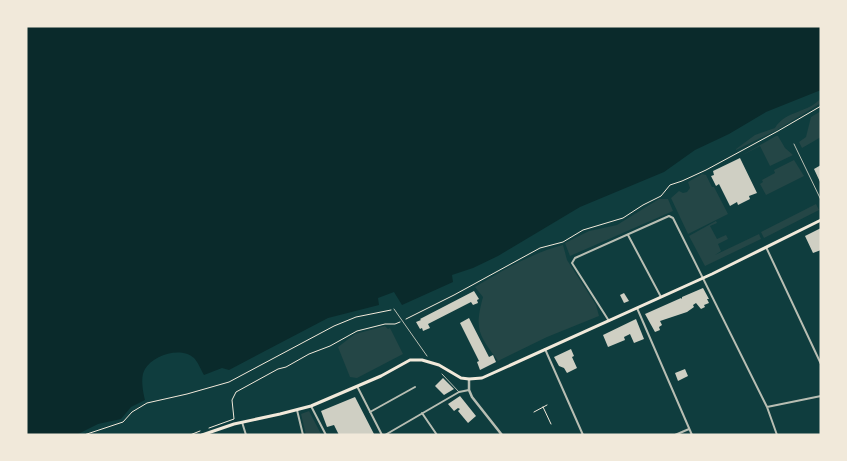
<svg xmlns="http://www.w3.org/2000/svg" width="847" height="461" font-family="'IBM Plex Serif',serif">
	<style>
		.green { fill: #244646 }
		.water { fill: #0a2a2b }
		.building { fill: #cfcfc3 }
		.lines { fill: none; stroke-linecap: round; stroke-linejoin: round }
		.path { stroke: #f1e9da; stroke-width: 1 }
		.service { stroke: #b8beb3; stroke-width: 1 }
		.minor { stroke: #b8beb3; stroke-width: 2 }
		.tertiary { stroke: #b8beb3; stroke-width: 2.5 }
		.secondary { stroke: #f1e9da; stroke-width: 3 }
	</style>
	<rect width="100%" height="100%" fill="#0f3d3e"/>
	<!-- green -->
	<path class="green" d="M821 98V103L777 130 736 150V149L755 135 775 128C786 110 809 113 821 98Z
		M821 111V137L802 148 799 142 806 137 811 117Z
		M776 136H778L785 148 793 155 770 166 760 146 739 157Z
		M794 160 804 176 766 195 760 184 763 182 762 180 775 173 774 170Z
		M702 174 706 175 712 187H714L728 214 688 234 671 198 679 191 683 193 687 192 690 188 688 182Z
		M659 199H668L673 211 570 256 565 243 589 231 617 225Z
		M816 204 819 210 764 238 761 232Z
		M716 221 717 223 710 226 717 239 726 235 728 239 718 244 721 251 715 255 759 234 761 239 705 266 689 236Z
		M563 245 567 260 596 305 599 316 547 337 498 361C479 335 474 330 483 297L475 287C503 270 532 253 563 245Z
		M385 326 388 329 390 328 403 354 357 378 350 377 338 347 355 334Z
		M309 411 320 432 321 435H306L301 414Z"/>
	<!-- water -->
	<path class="water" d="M26 26H821V90L766 112 729 134 695 150 664 172 580 207 498 256 473 268 452 275 453 282 402 305 394 292 378 298 379 305 328 318 229 370 222 368 204 375C201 370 198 362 194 358 181 346 153 355 145 369 140 377 143 392 145 400L131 407 121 419 98 424 76 435H26Z"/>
	<!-- building -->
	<path class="building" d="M740 158 757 193 749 196 750 199 738 205 737 202 730 206 719 184 716 186 711 176 714 175 713 171Z
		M821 165V184L814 169Z
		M821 228V250L813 253 805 236Z
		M703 288 709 299H707L709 303 704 305 705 307 701 309 696 303 693 305 694 307 687 312 660 321 662 325 659 327 660 330 655 332 645 314 681 298 682 299V297Z
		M474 291 479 299 477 300 478 303 473 305 471 302 428 324 430 328 423 331 422 328 420 329 416 322 421 320 420 319Z
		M624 293 629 301 624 303 620 295Z
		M469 318 489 357 493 355 496 362 480 370 477 362 479 361 460 323Z
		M636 319 644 339 634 343 630 334 624 337 625 340 608 347 603 335Z
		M571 349 574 356 572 357 577 368 567 373 564 368 559 366 554 357Z
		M685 369 688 376 678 381 675 373Z
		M443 378 454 389 444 395 435 386Z
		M460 396 476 416 468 423 458 411 460 409 458 408 454 411 448 404Z
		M355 397 374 434 373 435H339L334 425 327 427 321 411Z"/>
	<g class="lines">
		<!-- path -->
		<path class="path" d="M406 319 454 295 540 248 563 242 583 230 623 218 643 205 661 196 670 185 682 181 706 170 778 131 821 106
			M543 407 551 424
			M534 412 547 405
			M209 428 234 419 232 400 236 392 278 369 286 367 309 354 330 346 357 331 385 324H395L400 322
			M84 435 123 422 132 412 147 403 187 394 229 382 334 326 356 317 391 310
			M190 435 200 431"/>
		<!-- service -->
		<path class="service" d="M794 144 821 200
			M394 309 427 356
			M442 374 459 392"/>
		<!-- minor -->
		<path class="minor" d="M628 235 661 297
			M766 247 821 364
			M637 308 692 435
			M609 321 572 263 575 258 669 216 673 218 767 407 777 435
			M545 349 583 435
			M357 386 382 435
			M311 406 326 435
			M767 407 821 396
			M297 410 303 435
			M370 412 415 387
			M422 413 437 435
			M242 422 246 435
			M385 435 459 392 469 390
			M675 435 689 429"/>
		<!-- tertiary -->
		<path class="tertiary" d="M469 379V390L472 397 502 435"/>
		<!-- secondary -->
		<path class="secondary" d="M202 435 234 424 280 414 311 406 381 376 410 360H422L439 365 461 378 469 379 482 378 712 274 821 220"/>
	</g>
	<!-- border -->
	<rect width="847" height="461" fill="none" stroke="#f1e9da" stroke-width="55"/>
</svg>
